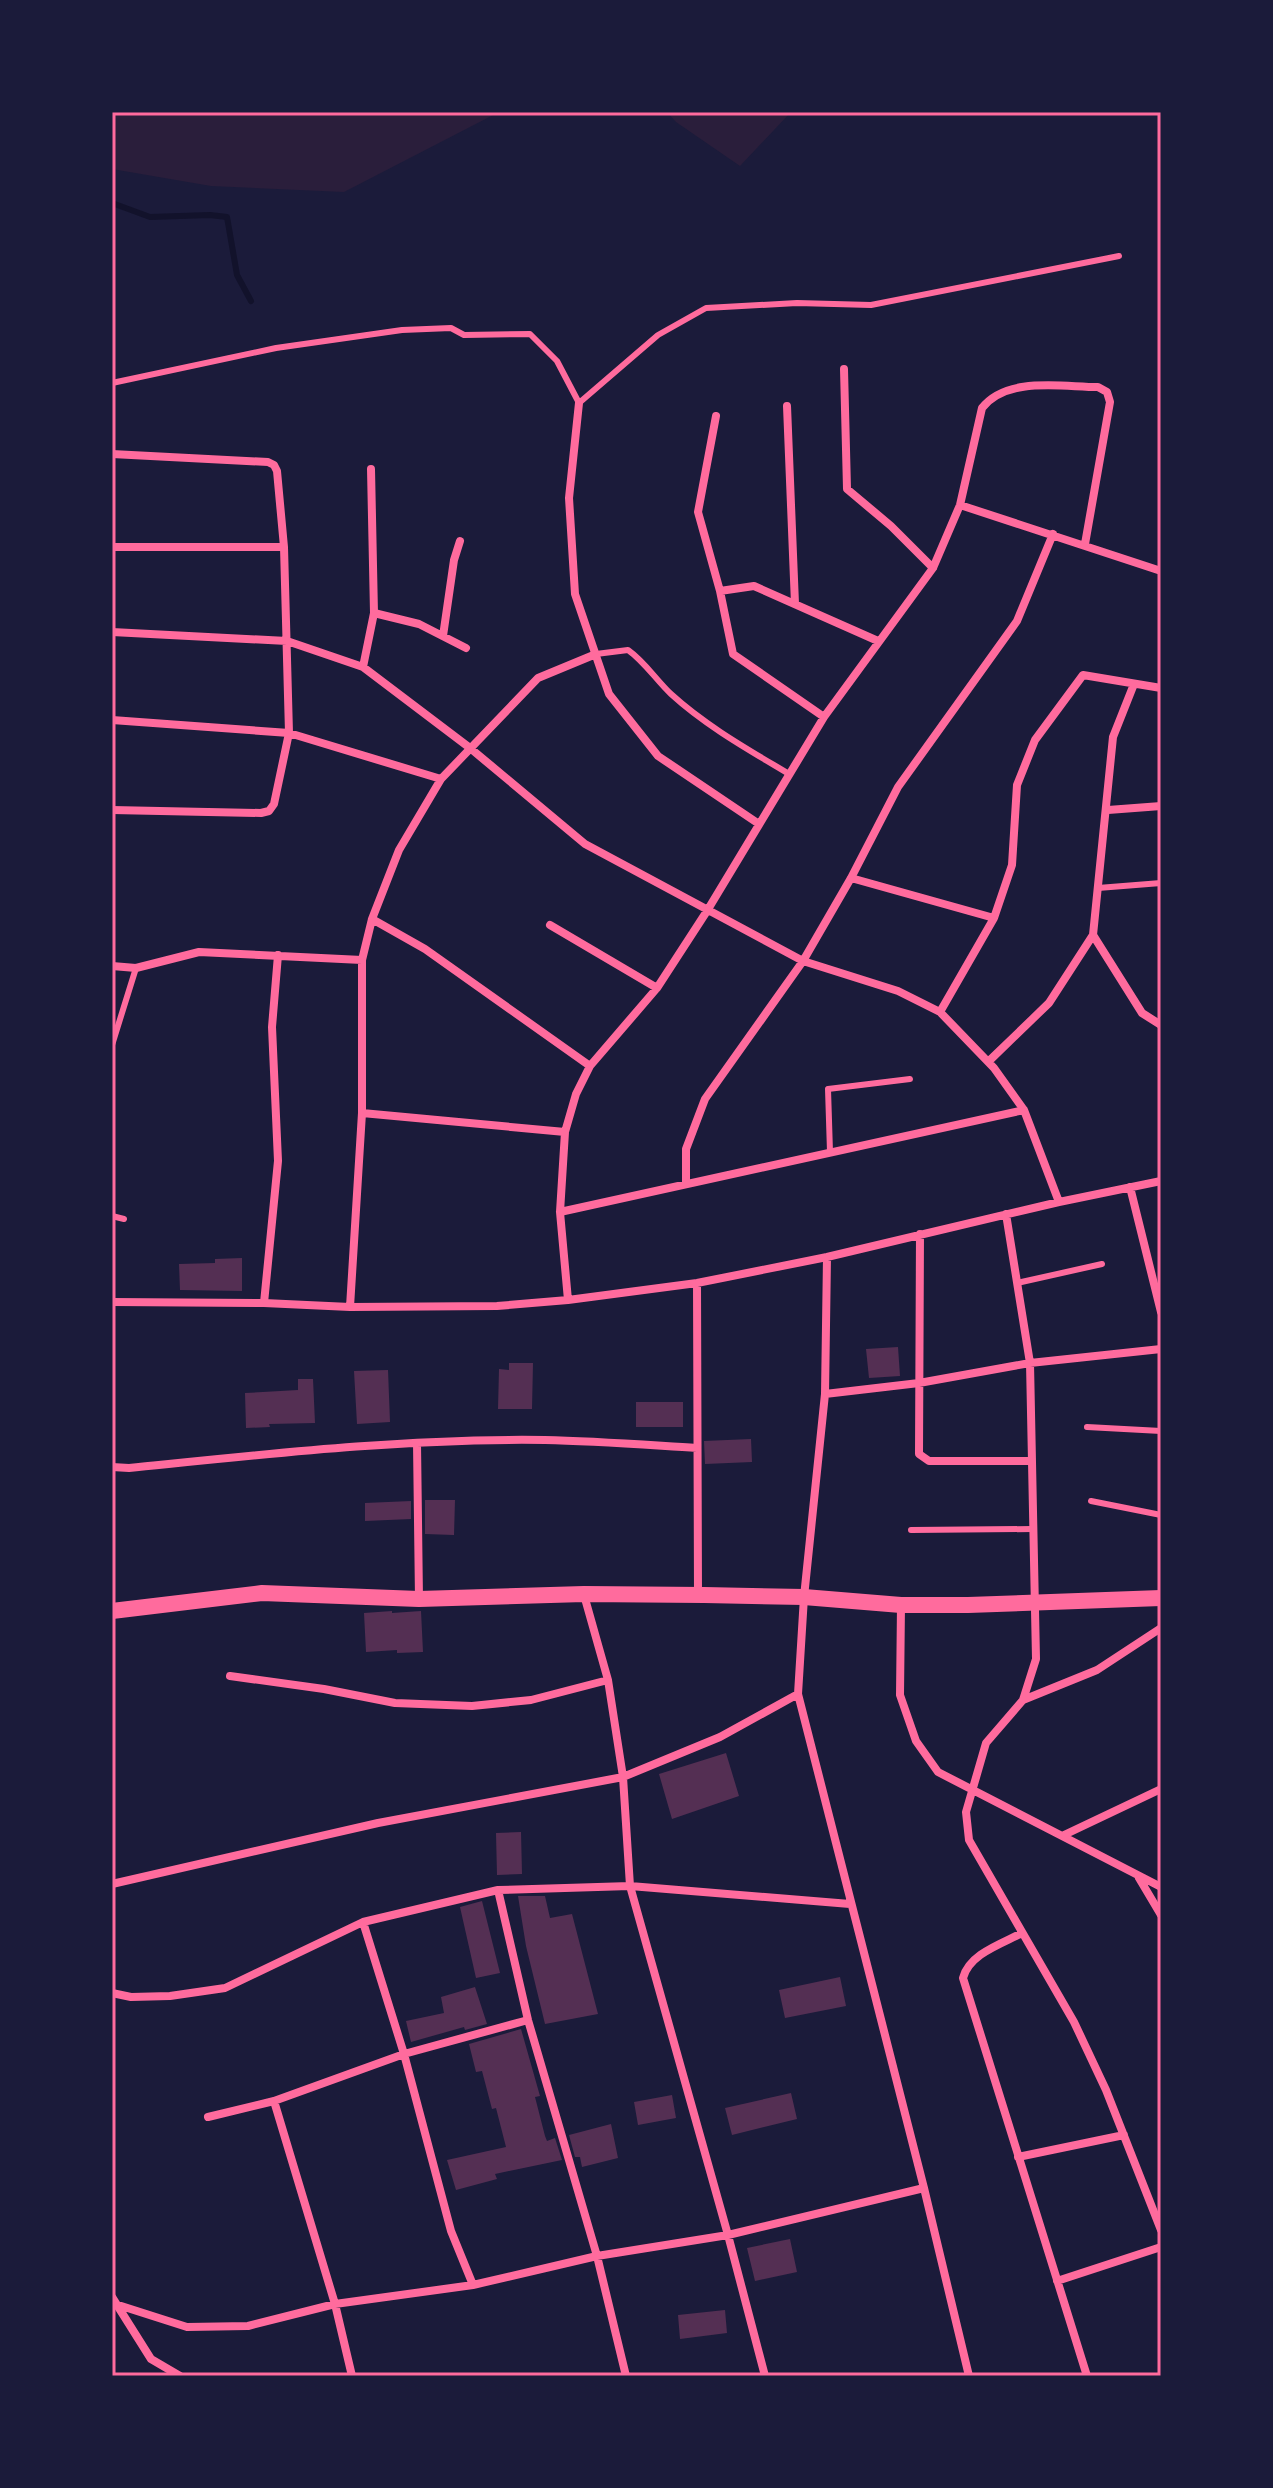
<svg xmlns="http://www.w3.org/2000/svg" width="1273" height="2488" font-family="'Open Sans',sans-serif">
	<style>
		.green { fill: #2a1e3b }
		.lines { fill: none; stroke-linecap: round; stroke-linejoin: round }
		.stream { stroke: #12122b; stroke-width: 6 }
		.building { fill: #542f53 }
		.service { stroke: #ff6b9d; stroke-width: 6 }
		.minor { stroke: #ff6b9d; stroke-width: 8 }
		.secondary { stroke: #ff6b9d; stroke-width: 16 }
		.neatline { fill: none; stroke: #ff6b9d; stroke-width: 3 }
	</style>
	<rect width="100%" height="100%" fill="#1b1b3a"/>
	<!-- green -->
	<path class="green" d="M112 112H499L344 192 211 186 112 169Z
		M667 112H791L740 166 676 122Z"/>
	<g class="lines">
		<!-- stream -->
		<path class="stream" d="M112 203 150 217 210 215 227 217 237 275 251 301"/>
	</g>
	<!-- building -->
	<path class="building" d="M242 1258V1291L180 1290 179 1264 215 1263V1259Z
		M898 1347 900 1376 869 1378 866 1349Z
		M509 1363H533L532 1409H498L499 1369 509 1370Z
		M388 1370 390 1422 357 1424 354 1371Z
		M298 1379H313L315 1423 269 1424 270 1427 246 1428 245 1393 298 1390Z
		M636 1402H683V1427H636Z
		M751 1439 752 1462 705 1464 704 1441Z
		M425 1500H455L454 1535 425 1534Z
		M411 1501V1519L365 1521V1503Z
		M392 1611V1613L421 1611 423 1652 397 1653V1650L366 1652 364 1613Z
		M726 1753 739 1796 672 1819 659 1774Z
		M521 1832 522 1874 497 1875 496 1833Z
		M518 1896H545L550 1918 572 1914 598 2014 545 2024 526 1946Z
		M482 1901 500 1973 476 1978 460 1907Z
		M840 1977 846 2006 785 2018 779 1990Z
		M475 1987 487 2024 465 2030 464 2027 411 2042 406 2021 444 2013 441 1997Z
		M521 2029 540 2096 535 2097 545 2136 547 2141 555 2138 562 2160 495 2174 497 2179 456 2190 447 2160 506 2147 496 2108 492 2109 482 2071 476 2072 469 2044Z
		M791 2093 797 2119 732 2135 725 2108Z
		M672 2095 676 2118 638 2125 634 2102Z
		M611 2124 618 2158 582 2167 580 2157H575L569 2135Z
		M790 2239 797 2272 755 2281 747 2248Z
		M725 2310 727 2333 680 2339 678 2315Z"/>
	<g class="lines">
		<!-- service -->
		<path class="service" d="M112 383 276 348 402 330 451 328 464 335 530 334 557 361 579 403 658 335 706 308 797 303 871 305 1119 256
			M596 654 628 650C645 662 656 680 671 694 706 726 749 750 789 774
			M1098 888 1161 883
			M112 1045 136 968
			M830 1152 828 1089 910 1079
			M112 1216 124 1219
			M1017 1283 1102 1264
			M1087 1427 1161 1431
			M1091 1501 1161 1515
			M911 1530 1032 1529"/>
		<!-- minor -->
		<path class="minor" d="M844 369 847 489 891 526 933 568
			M579 403 569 498 575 594 609 694 658 756 759 824
			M787 406 795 604
			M716 416 698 512 720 591 733 654 824 717
			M112 454 268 462 274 465 277 471 284 547 289 733 274 804 269 811 261 813 112 810
			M960 505 1161 571
			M112 547H284
			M720 591 754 586 878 641
			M374 613 419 624 466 648
			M112 632 287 641 363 667 470 748 585 844 803 961 898 991 940 1012 994 1068 1024 1110 1059 1202
			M443 636 454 560 460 541
			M363 667 374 613 371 469
			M112 720 289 733 441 779
			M1108 810 1161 806
			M851 878 994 918
			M372 919 425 949 590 1066
			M550 925 657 988
			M1093 935 1142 1013 1161 1025
			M112 966 136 968 199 952 362 960
			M940 1012 994 918 1012 865 1017 785 1035 740 1083 675 1161 688
			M989 1061 1049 1003 1093 935 1113 737 1134 684
			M362 1113 565 1132
			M686 1184V1149L705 1099 803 961 851 878 898 787 1017 621 1053 534
			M1130 1187 1161 1312
			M560 1212 1024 1110
			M1006 1214 1030 1363 1036 1659 1023 1700 986 1743 966 1812 969 1840 1074 2022 1106 2090 1161 2230
			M920 1234 919 1454 929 1461H1031
			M827 1257 825 1394 804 1597 798 1694 924 2188 969 2376
			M697 1283 698 1594
			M568 1300 560 1212 565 1132 576 1094 590 1066 657 988 707 911 824 717 933 568 960 505 982 408C1007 376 1062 387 1098 387L1107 392 1110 402 1085 544
			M112 1302 264 1303 350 1307 497 1306 568 1300 697 1283 827 1257 1059 1202 1161 1181
			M264 1303 278 1161 272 1027 278 955
			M350 1307 362 1113V960L372 919 399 850 441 779 538 678 596 654
			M825 1394 919 1383 1030 1363 1161 1349
			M417 1443 419 1599
			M112 1467 129 1468C267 1454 406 1438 545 1440 595 1441 647 1445 697 1448
			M584 1595 608 1680 623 1777 630 1886 728 2235 765 2376
			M901 1605 900 1695 916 1741 938 1772 1161 1887
			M230 1676 324 1689 395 1703 472 1706 531 1700 608 1680
			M1023 1700 1097 1670 1161 1628
			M1064 1835 1161 1789
			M1139 1878 1161 1915
			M112 1884 378 1823 623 1777 720 1737 798 1694
			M498 1890 528 2020 597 2256 626 2376
			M363 1922 404 2054 451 2231 473 2285
			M1022 1933C1001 1944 969 1954 963 1978L1087 2376
			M112 1993 131 1997 170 1996 225 1988 363 1922 498 1890 630 1886 850 1904
			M274 2101 335 2304 352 2376
			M208 2117 274 2101 404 2054 528 2020
			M1018 2157 1124 2135
			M1057 2281 1161 2247
			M112 2297 151 2359 180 2376
			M115 2304 187 2327 248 2326 335 2304 473 2285 597 2256 728 2235 924 2188"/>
		<!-- secondary -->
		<path class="secondary" d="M112 1611 262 1593 419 1599 584 1594 704 1595 804 1597 901 1605H968L1161 1598"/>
	</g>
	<!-- border -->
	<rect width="1273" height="2488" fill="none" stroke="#1b1b3a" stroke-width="228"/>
	<rect x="114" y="114" width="1045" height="2260" class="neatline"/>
</svg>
